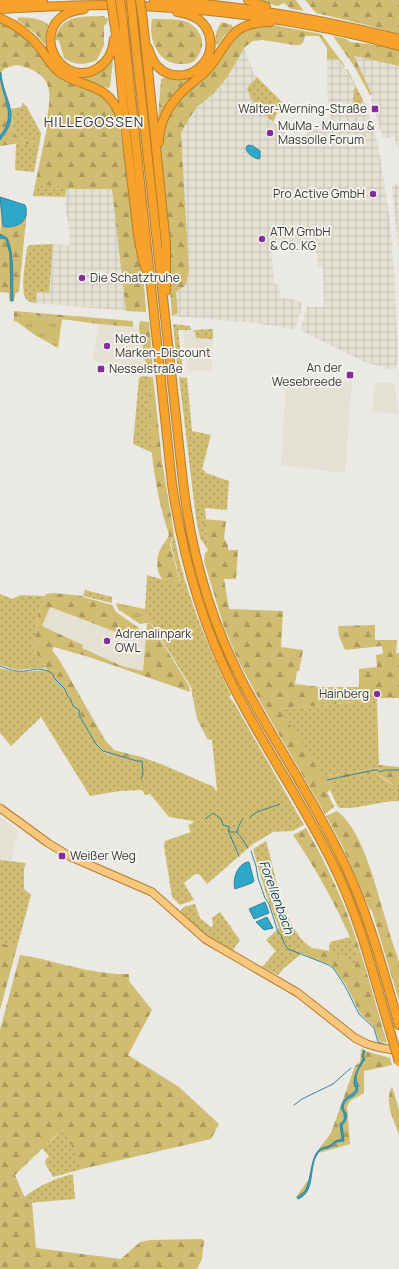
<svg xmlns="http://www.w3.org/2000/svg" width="399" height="1269" font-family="Manrope,sans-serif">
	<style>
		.built { fill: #e4e1d4 }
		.industrial { fill: url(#industrial-grid) }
		.grass { fill: url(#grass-dots) }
		.forest { fill: url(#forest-firs) }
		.park { fill: url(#park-tufts) }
		.water { fill: #2fa7c8; stroke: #31859c }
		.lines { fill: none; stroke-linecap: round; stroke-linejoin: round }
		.stream { stroke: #31859c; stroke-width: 1 }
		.major-casing { stroke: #b47d2e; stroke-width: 9 }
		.highway-casing { stroke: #b47d2e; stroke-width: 10 }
		.major { stroke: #fac77f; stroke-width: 7 }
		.highway { stroke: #f7a22a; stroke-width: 8 }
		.highway-bridge-casing { stroke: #b47d2e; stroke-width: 10; stroke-linecap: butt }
		.highway-bridge { stroke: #f7a22a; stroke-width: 8 }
		.poi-dot { fill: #852d9a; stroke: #f8f6f1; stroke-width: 1.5 }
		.labels { text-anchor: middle; stroke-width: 3.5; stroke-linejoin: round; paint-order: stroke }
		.poi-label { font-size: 12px; fill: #373735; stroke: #f8f6f1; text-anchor: start }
		.water-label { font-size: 13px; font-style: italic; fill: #144554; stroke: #f8f6f1 }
		.quarter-label { font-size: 14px; letter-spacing: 1px; fill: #373735; stroke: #f8f6f1 }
	</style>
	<defs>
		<pattern id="industrial-grid" width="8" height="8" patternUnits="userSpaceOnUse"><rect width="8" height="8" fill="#e4e1d4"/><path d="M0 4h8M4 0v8" fill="none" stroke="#c4c2b7"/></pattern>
		<pattern id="grass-dots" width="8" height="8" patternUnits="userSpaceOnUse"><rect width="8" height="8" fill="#d0bd72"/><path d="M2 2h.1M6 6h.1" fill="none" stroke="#aa9a5e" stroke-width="1.8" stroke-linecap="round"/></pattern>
		<pattern id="forest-firs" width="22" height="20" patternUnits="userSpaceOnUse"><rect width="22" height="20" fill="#d0bd72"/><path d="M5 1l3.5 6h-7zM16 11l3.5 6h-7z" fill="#aa9a5e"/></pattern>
		<pattern id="park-tufts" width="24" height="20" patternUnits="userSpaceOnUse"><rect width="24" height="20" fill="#d0bd72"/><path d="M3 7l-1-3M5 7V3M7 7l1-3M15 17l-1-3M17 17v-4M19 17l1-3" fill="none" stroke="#aa9a5e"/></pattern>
	</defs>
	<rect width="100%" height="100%" fill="#eae9e4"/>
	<!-- built -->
	<path class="built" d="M98 324 140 328 147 369 108 364 93 360Z
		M183 329 194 330 196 338 213 339 212 371H187Z
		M286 381 352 382 345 472 343 473 281 465Z
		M375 383H395L398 414 372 412Z
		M50 607 92 624 93 622 131 636 139 631 146 633 144 671 122 666 82 648 83 645 42 626Z
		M0 817 19 831 11 861 0 860Z"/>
	<!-- industrial -->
	<path class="industrial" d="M244 48 254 74 257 77 247 88 263 110 262 112 295 142 331 117 330 115 327 87V59H338L355 85 352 107 363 102V100L373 125 378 145 390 220 394 271 397 341V363L395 369 392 370 365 362 302 331 301 327 307 307H324L323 268 318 267 317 254 312 242 271 246 274 284 279 285 280 297 303 302 296 326 293 329 256 323 172 316 178 313 176 292 182 289 188 280 189 272 181 133 190 117 197 107 214 93 226 79Z
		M354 56 399 66V148H398L394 136 384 139 383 138 371 99 373 98 370 90Z
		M399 184V254L392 186Z
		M66 189H110L112 190 126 311 36 303 37 292 49 293 53 244 70 245 69 225 65 209Z"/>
	<!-- grass -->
	<path class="grass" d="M347 69 363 100 362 103 352 107 355 85 346 70Z
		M257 77 282 102 273 122 262 112 263 110 251 99 247 88Z
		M22 102 27 107 41 133 40 141C34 141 26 142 21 139 8 133 11 112 22 106Z
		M21 143 39 146 34 172 15 170 16 144Z
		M35 185 67 186 65 197 33 196Z
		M53 244 49 293 37 292 36 303C33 302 30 303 27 300 19 293 26 259 27 247L30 245Z
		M173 324 190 326 191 330H178L183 371 178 372Z
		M213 329V339L196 338 194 330Z
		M142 376 153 377 150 378V422L153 453 133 444 139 378Z
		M179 377 187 378 192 431 211 435 202 469 205 471 206 473 229 481 227 510 205 508 206 519H202L206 533 208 550 200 538 196 518Z
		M174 534C184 591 207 643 231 695L229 697 234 703 304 825 292 831 273 832 253 844 207 884 199 874H195L184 883 194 900 180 905 172 897 164 846 165 841 191 832 188 825 193 823V821L169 817 150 794 145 795 142 790 120 791 90 796 41 717 11 746 0 733V668C18 674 29 671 47 670L73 703 95 742 106 754 111 756 142 762 141 757 161 764 214 787 215 791 217 790 212 740 210 739 201 718 191 687 145 613 147 575 181 585 171 544Z
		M85 590 112 597V603L83 596Z
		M0 594 13 599 20 595 45 596 39 611 33 648 46 668 17 670 0 665Z
		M377 700 379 768 328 776 320 780 279 709Z
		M373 773 378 775 399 789V801C379 801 361 809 341 808L338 807 330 790 333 784 348 778Z
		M266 841C276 875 280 915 304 942L300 946 302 953 283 969 278 975 262 967 276 951 266 940 279 928 267 897 253 849Z
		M0 860 26 863 24 869V889L31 895 17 947 0 943Z
		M194 904H195L200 918 211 927 213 926 212 918 220 912 240 940 232 951 205 934 181 912V910L184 907Z
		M350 937 358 955 354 968 340 956 329 951 330 942Z
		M65 1128 82 1169 53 1177 45 1163 46 1159 49 1156 42 1148Z
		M73 1174 75 1199 27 1203 24 1197C41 1185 53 1179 73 1174Z"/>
	<!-- forest -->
	<path class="forest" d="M259 0H296L304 11 291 9 284 3 277 6Z
		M305 0H399V35L371 26 316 13Z
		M103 16 108 19 107 23 104 26V45L97 60C86 65 75 66 64 58L59 41 55 39C61 14 82 17 103 16Z
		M19 17C30 18 39 18 48 24L45 39 46 43 44 44 36 34 17 20Z
		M152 19C161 19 171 19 180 20 192 22 204 33 202 46 201 51 198 58 193 62 189 64 183 64 178 64 157 62 148 38 152 19Z
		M222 22 232 25 233 28 224 36 217 46C213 39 217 28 222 22Z
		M0 23 15 30 28 40 50 69 61 79 97 91 108 101 119 122 144 284 146 312 126 311 112 190 110 189H66V186L35 185 48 123C46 117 49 110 49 104 51 87 47 76 30 69 18 64 17 64 4 69L1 73 0 72Z
		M268 24 321 34 345 66 344 67 338 59H327V48L319 36H305L303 43 300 45H294L262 40 253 41 245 47 226 79 214 93 197 107 190 117 181 133 189 272 186 285 176 292 178 313 172 316 160 149 161 138 168 114 225 46 243 30Z
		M333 36 346 39 350 42 369 44 399 50V66L354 56 370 90 372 95H370L354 66Z
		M112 59 113 60 110 87 107 88 80 78 81 76C94 76 105 71 112 59Z
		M0 75C0 98 19 114 0 136Z
		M194 75 174 93 167 102 160 117 158 118 161 79 163 78 178 79Z
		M22 107C10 112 8 133 21 139 26 142 34 141 40 141L39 146 21 143 0 146V140C10 128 11 124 10 109Z
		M0 202 9 227C23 225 24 223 27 209V210L19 292 15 293 14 301H13L11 254 7 238 0 234 1 226Z
		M0 237 6 239 10 254 11 301H9V293L0 292Z
		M14 311 133 321V327L98 324 18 313 17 322 14 321Z
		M140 321 149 322 153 370 147 369 139 328Z
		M153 377 162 461 174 534 170 544 181 586 164 581C156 574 155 558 161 548 163 544 167 540 169 535 153 487 147 428 150 378Z
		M202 519 226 521 224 538 228 546V550H238L236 579H224L229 609 283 611 281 647 303 650 299 671H297L295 684 320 687H359V669L377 667 376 655 383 654 382 646 345 650 339 636 338 626 375 625V640H397L396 653H399V698H377V700L279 709 320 768V779L328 776 379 768V765L399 767V789C392 785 386 778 378 775 370 771 342 780 333 784L330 790 327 792 334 807 325 814 262 705 238 660 224 627 204 561 205 553 208 550 206 533Z
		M54 593 83 596V597L112 605 116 612 139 628V631L129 637 50 607 42 626 83 645 82 648 122 666 143 671 147 624H151L189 686 190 692 89 657 54 647 52 650 60 661 105 740 114 750 141 757 142 762H134L111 756 106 753 95 742 73 703 47 670 33 648 39 611 46 594Z
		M191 687 201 718 210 739 208 740 197 719Z
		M337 811C364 831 377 892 387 924 390 937 395 949 399 962 399 973 399 990 399 1001L372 911 369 908 342 845 326 816Z
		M306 828C321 855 335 882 346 911 363 954 374 999 387 1043L379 1041 374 1027 360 1013 346 985 334 968 329 964 311 958 302 953 299 945 304 942 312 948 329 951 340 956 354 968 358 955C340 913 319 873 293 835Z
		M0 943 17 947 0 1010Z
		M20 955C49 959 77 970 107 973 114 974 121 974 129 974V981L152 1010 128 1055 179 1087 219 1124 211 1139 82 1169 64 1129 54 1137 15 1175 27 1203 32 1202 36 1248 121 1259 140 1242 150 1240 201 1239 204 1240 202 1259 197 1269H0V1030Z
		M362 1048 364 1050 362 1056 363 1059C357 1069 352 1078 356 1090 350 1098 343 1096 341 1108 345 1115 347 1119 340 1124L342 1139C333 1141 335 1143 329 1146 324 1148 321 1147 318 1152 311 1162 311 1197 296 1197L309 1179 316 1153 331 1133 355 1066 360 1062 361 1050Z
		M365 1051 390 1058 392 1065 364 1071V1093L350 1101 347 1107 350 1144 319 1153 322 1149 330 1147 335 1142 344 1141 342 1125C348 1119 347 1115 342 1108 345 1096 352 1100 357 1092 359 1089 356 1081 356 1076 358 1069 361 1065 365 1059L363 1056Z
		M392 1086 399 1110V1135C393 1117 384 1104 392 1086Z"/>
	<!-- park -->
	<path class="park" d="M18 313 62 319 58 348 35 335 17 322Z
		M116 603 145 609V613L152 624 145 623 140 624 119 610 117 607Z"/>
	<!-- water -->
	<path class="water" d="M0 72 1 73C3 101 23 113 0 140V136C19 114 0 96 0 72Z
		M248 145 253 146 260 151V158L258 159C254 158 246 153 246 148Z
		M0 197 25 205C27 209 26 211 26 215 24 225 14 227 5 227L3 225Z
		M0 234 7 238C15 255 12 282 13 301H11L10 254 6 239 0 238Z
		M247 862H249L254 881 252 883 235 889C232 880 237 865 247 862Z
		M265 902 269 913 254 919 249 909Z
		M267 917 273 928 264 930 256 922Z
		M364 1050 365 1051 363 1056 365 1059C361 1065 358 1069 356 1076 356 1081 359 1089 357 1092 352 1100 345 1096 343 1108 347 1115 348 1119 342 1125L344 1141C333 1142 337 1143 330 1147 328 1149 324 1148 321 1150 306 1162 318 1191 298 1199L297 1197C314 1192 307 1160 320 1149 323 1147 326 1147 329 1146 331 1145 332 1143 334 1142 336 1140 340 1140 342 1139L340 1124C347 1119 345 1115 341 1108 343 1095 356 1094 356 1089 356 1087 354 1085 354 1083 354 1074 359 1067 363 1059L362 1056Z"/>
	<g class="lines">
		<!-- stream -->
		<path class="stream" d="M0 666C5 668 11 670 16 671 31 673 38 664 53 674L54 678 65 689 67 695 71 700 73 706 79 710V715L96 744 103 751 137 761H142L143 774 141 779
			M327 780 374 770H378L380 772 385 770H399
			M250 817 257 812 280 804
			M205 819 213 813 221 819 223 825 230 827 228 830 230 832H237L243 840 248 848
			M228 830 239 856
			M237 832 239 825 243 819
			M251 851 256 866 258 878 265 898 269 904 278 932 281 935 284 943 288 949 329 965 334 969 345 986 359 1014 374 1028 378 1042 384 1044
			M294 1105 302 1099 333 1084 351 1068"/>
		<!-- major casing -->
		<g class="major-casing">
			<path id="major" d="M0 808 48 843 71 857 152 892 205 939 298 993 355 1038 367 1044 377 1047 399 1051"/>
		</g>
		<!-- highway casing -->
		<g class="highway-casing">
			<path id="highway" d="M154 0C237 5 318 18 399 39
				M248 0 266 7
				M0 2 43 0
				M0 9C36 7 73 5 109 5 207 7 305 20 399 46
				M84 9C78 10 72 11 66 14 30 34 63 90 98 68 109 61 113 50 114 39
				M0 18C17 25 30 35 41 49 46 57 51 65 58 71 82 90 109 80 121 119
				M133 21 183 482C191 551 210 619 242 681 274 742 314 800 344 863 369 915 383 970 399 1025
				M143 21 166 244V291
				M114 22 117 38 126 133 138 235 143 261 147 272
				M123 22 172 484C182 552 200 618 230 680 261 743 302 801 333 864 356 910 369 958 383 1007
				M148 48C150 54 152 61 158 67 170 79 191 78 202 65 215 52 213 30 198 19 192 15 184 13 177 12
				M159 142C159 123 169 104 183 91 190 84 199 78 206 71 230 45 226 23 270 22"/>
		</g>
		<!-- major -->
		<use href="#major" class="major"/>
		<!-- highway -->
		<use href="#highway" class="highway"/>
		<!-- highway-bridge casing -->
		<g class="highway-bridge-casing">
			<path id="highway-bridge" d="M111 0 114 22
				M120 0 123 22
				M131 0 133 21
				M140 0 143 21
				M383 1007 399 1062"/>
		</g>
		<!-- highway-bridge -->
		<use href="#highway-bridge" class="highway-bridge"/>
	</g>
	<!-- markers -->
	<g class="poi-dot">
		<rect x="371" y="105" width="8" height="8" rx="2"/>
		<circle cx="270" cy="133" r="4"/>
		<circle cx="373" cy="194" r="4"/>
		<circle cx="262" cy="239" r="4"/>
		<circle cx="82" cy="278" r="4"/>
		<circle cx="107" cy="346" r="4"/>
		<rect x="97" y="365" width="8" height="8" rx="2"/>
		<rect x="346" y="371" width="8" height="8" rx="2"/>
		<circle cx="107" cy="641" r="4"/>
		<circle cx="377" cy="694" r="4"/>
		<rect x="58" y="852" width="8" height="8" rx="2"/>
	</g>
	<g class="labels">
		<!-- poi labels -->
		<g class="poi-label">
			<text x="367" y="113" text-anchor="end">Walter-Werning-Straße</text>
			<text x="278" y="130">MuMa - Murnau &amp;<tspan x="278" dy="14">Massolle Forum</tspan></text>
			<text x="365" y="198" text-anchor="end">Pro Active GmbH</text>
			<text x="270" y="236">ATM GmbH<tspan x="270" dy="14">&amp; Co. KG</tspan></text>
			<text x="90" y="282">Die Schatztruhe</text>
			<text x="115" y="343">Netto<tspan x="115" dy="14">Marken-Discount</tspan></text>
			<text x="342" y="372" text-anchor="end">An der<tspan x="342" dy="14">Wesebreede</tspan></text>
			<text x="109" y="373">Nesselstraße</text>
			<text x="115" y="638">Adrenalinpark<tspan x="115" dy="14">OWL</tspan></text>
			<text x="369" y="698" text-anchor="end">Hainberg</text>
			<text x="70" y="860">Weißer Weg</text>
		</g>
		<!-- water labels -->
		<g class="water-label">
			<text transform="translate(277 897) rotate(70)" y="5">Forellenbach</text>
		</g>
		<!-- quarter labels -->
		<g class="quarter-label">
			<text x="94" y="127">HILLEGOSSEN</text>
		</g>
	</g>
</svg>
